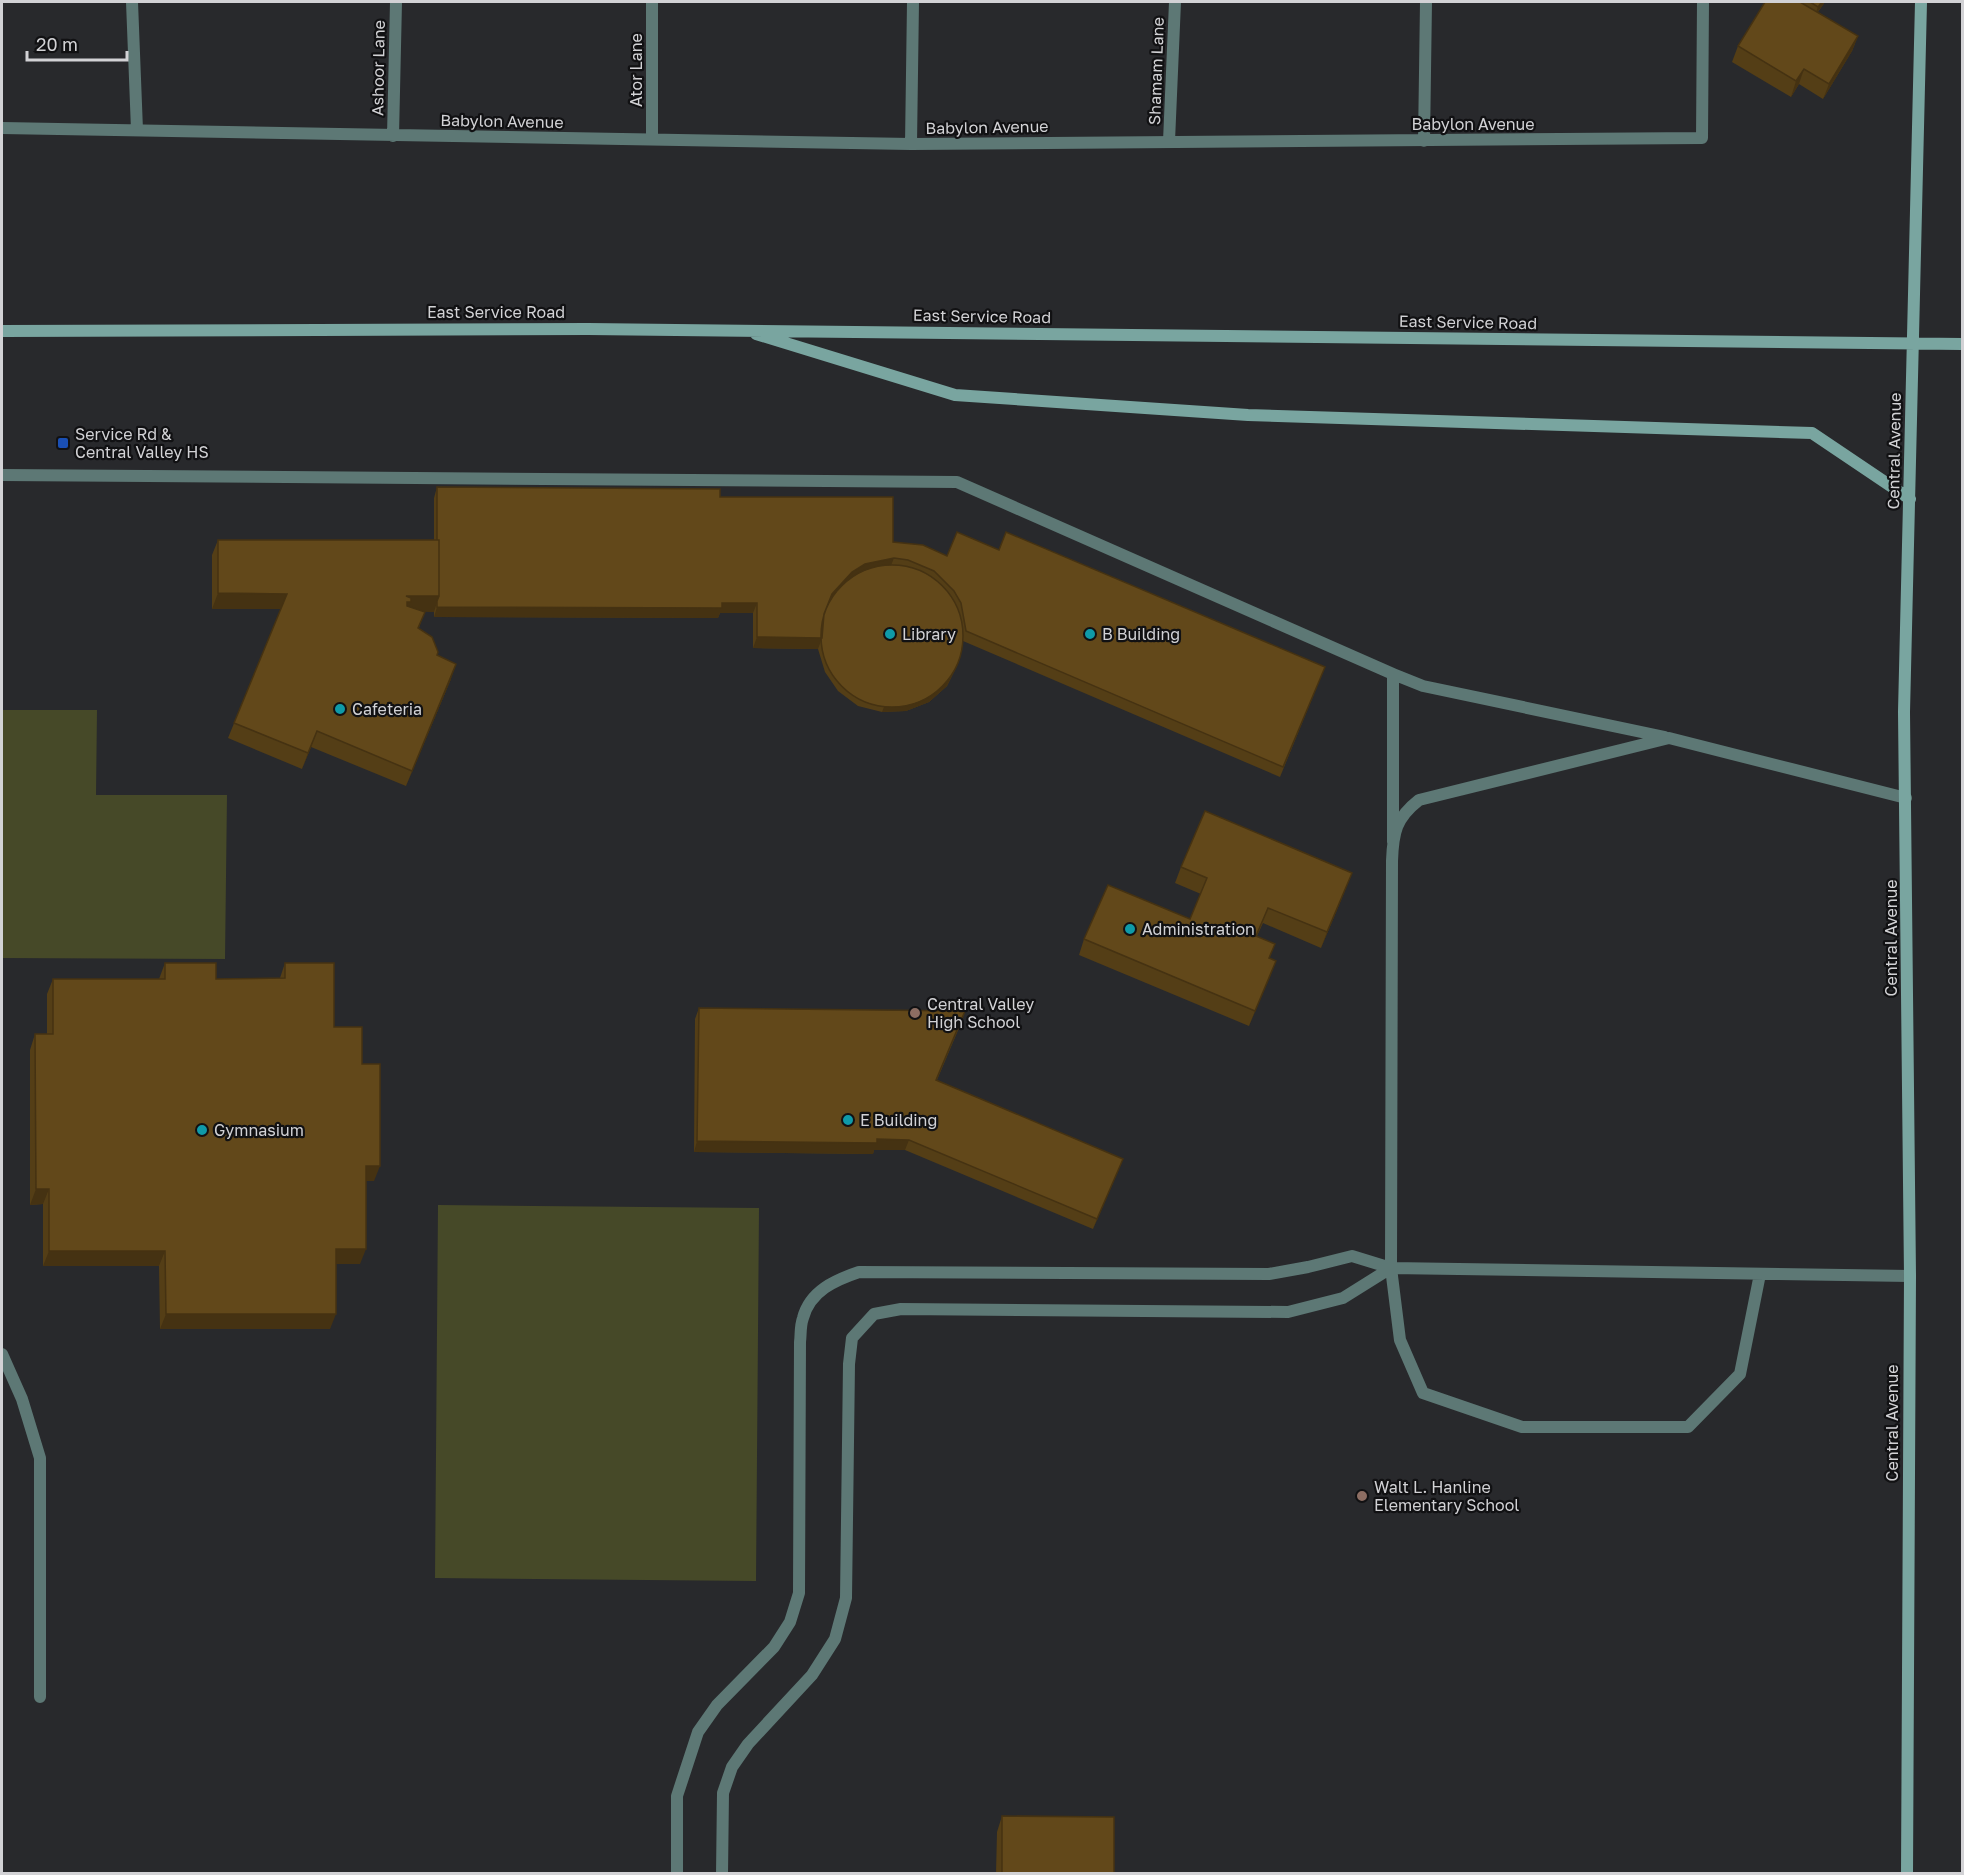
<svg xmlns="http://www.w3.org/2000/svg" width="1964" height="1875" font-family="'Golos Text',sans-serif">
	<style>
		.green { fill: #464928 }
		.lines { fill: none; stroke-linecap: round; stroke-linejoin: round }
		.lane { stroke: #5d7875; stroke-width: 12 }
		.street { stroke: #5d7875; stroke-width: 12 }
		.secondary { stroke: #79a5a0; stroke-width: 12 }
		.wall { fill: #543e16 }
		.shaded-wall { fill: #453212 }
		.building { fill: #62481a; stroke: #453212; stroke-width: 1.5 }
		.transit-dot { fill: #1a4fb4; stroke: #111113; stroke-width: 2 }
		.culture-dot { fill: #0f9aa8; stroke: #111113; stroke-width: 2 }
		.education-dot { fill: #8d6e63; stroke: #111113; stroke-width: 2 }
		.labels { text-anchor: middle; stroke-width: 4.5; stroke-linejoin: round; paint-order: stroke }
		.street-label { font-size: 16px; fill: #d2d2d5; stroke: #111113 }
		.poi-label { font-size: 16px; fill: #d2d2d5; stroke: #111113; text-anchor: start }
	</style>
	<rect width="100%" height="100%" fill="#28292c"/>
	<!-- green -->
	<path class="green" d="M2 710H97L96 795H227L225 959 2 958Z
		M438 1205 759 1208 756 1581 435 1578Z"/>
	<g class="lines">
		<!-- lane -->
		<path class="lane" d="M2 475 957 482 1393 674V842
			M1393 674 1423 686 1665 737
			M1760 1274 1740 1374 1688 1427H1522L1423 1393 1400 1340 1391 1268 1392 861C1393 832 1396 818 1419 800L1669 738 1906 798
			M2 1354 22 1399 40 1458V1697
			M677 1874V1796L698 1732 717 1705 774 1647 790 1622 799 1593 800 1342C801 1335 800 1326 803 1318 810 1291 835 1280 859 1272L1269 1274 1308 1267 1352 1256 1391 1268
			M722 1874 723 1793 732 1767 748 1744 812 1675 835 1639 846 1598 849 1364 852 1338 874 1314 901 1309 1288 1312 1343 1298 1391 1268 1910 1276"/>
		<!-- street -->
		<path class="street" d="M132 2 137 130
			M652 2V139
			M2 128 911 144 1702 138 1703 2
			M393 136 396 2
			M1169 141 1175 2
			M1424 141 1426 2
			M911 144 913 2"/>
		<!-- secondary -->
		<path class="secondary" d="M2 331 588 329 1962 344
			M756 334 955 395 1248 415 1812 433 1910 499
			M1907 1874 1910 1276 1904 712 1921 2"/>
	</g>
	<!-- wall -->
	<path class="wall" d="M1765 2H1825L1818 12 1858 36 1852 51 1823 99 1799 84 1791 97 1732 62 1738 46Z
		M437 487 720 497 947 556 999 550 1325 667 1280 777 963 641 958 664 947 686 929 702 906 711 882 712 858 706 838 691 825 672 818 649 753 648V613H720L718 618 434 617V612L424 611 419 628 451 679 406 786 311 747 302 769 228 738 281 609H212V555L218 540H434V498Z
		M1181 867 1346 888 1321 948 1263 923 1257 936 1270 958 1276 961 1249 1026 1079 955 1084 939 1190 919 1201 894 1175 883Z
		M165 963 216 979 280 978 285 963 362 1064 374 1181H366L360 1264H336L330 1329H160L159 1266H43V1204L30 1205V1050L35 1034H47V994L53 979H159Z
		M699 1008 962 1021 937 1080 1119 1169 1093 1229 905 1150H874L873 1154 694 1152 695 1019Z
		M1002 1816 1114 1874H996L997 1832Z"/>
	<!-- shaded-wall -->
	<path class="shaded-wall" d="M1822 2H1825L1814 17 1818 7Z
		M1858 36 1852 51 1823 99 1829 84Z
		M1804 69 1799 84 1791 97 1796 81Z
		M894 558 890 568 828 604 832 594 852 572 865 564Z
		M218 593 287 594 282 609H212Z
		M406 596H439L434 612 407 611Z
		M722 603H757L753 613H720L718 618 434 617 437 607Z
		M757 637 822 638 818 649 753 648Z
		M960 659 947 686 929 702 906 711 882 712 884 707Z
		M456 664 451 679 406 786 412 771Z
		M317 731 311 747 302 769 308 753Z
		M1352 873 1346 888 1321 948 1327 932Z
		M1276 961 1270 977 1249 1026 1255 1011Z
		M877 1139 909 1140 905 1150H874L873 1154 694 1152 697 1141Z
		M1123 1159 1119 1169 1093 1229 1097 1219Z
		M366 1166H380L374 1181H360Z
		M36 1189H49L43 1204 30 1205Z
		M336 1249H366L360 1264H330Z
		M49 1251H165L159 1266H43Z
		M166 1314H336L330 1329H160Z"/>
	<!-- building -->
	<path class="building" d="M1765 2H1800L1858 36 1829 84 1804 69 1796 81 1738 46Z
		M1810 2H1822L1818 7Z
		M437 487 720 489V497H893V542L923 545 947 556 957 532 999 550 1006 532 1325 667 1283 767 966 631 961 603 954 591 934 571 908 560 894 558 865 564 852 572 832 594 824 614 822 638 757 637V603H722V608L437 607V601L439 596V540H437Z
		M218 540H439V596H406L411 598V602H407V606L425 612 418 628 432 637 438 652 437 655 456 664 412 771 317 731 308 753 234 723 287 594 218 593Z
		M821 636a71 71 0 1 1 142 0a71 71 0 1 1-142 0Z
		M1205 811 1352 873 1327 932 1268 908 1256 936 1275 944 1269 958 1276 961 1255 1011 1084 939 1108 885 1190 919 1207 878 1181 867Z
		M165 963H216V979L285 978V963H334V1027H362V1064H380V1166H366V1249H336V1314H166L165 1251H49V1189H36L35 1034H53V979H165Z
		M699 1008 965 1011 936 1080 1123 1159 1097 1219 909 1140 877 1139V1143L697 1141Z
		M1002 1816 1114 1817V1874H1002Z"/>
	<!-- markers -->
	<rect class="transit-dot" x="57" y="437" width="12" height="12" rx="3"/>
	<g class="culture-dot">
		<circle cx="890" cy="634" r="6"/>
		<circle cx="1090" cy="634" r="6"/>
		<circle cx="340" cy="709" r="6"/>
		<circle cx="1130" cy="929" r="6"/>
		<circle cx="848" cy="1120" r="6"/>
		<circle cx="202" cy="1130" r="6"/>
	</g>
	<g class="education-dot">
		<circle cx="915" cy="1013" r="6"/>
		<circle cx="1362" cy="1496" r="6"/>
	</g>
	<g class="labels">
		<!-- street labels -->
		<g class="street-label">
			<text transform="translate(378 68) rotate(-89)" y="6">Ashoor Lane</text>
			<text transform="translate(636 70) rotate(-90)" y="6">Ator Lane</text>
			<text transform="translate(1156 71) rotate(-88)" y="6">Shamam Lane</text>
			<text transform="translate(502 121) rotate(1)" y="6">Babylon Avenue</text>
			<text x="1473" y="130">Babylon Avenue</text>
			<text transform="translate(987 127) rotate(-1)" y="6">Babylon Avenue</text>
			<text x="496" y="318">East Service Road</text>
			<text transform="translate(982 316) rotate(1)" y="6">East Service Road</text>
			<text transform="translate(1468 322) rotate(1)" y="6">East Service Road</text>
			<text transform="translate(1894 451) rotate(-89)" y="6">Central Avenue</text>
			<text transform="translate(1891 938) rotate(-90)" y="6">Central Avenue</text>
			<text transform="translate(1892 1423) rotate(-90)" y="6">Central Avenue</text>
		</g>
		<!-- poi labels -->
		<g class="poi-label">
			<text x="75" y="440">Service Rd &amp;<tspan x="75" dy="18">Central Valley HS</tspan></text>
			<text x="902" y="640">Library</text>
			<text x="1102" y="640">B Building</text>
			<text x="352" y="715">Cafeteria</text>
			<text x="1142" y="935">Administration</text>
			<text x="927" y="1010">Central Valley<tspan x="927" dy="18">High School</tspan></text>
			<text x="860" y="1126">E Building</text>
			<text x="214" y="1136">Gymnasium</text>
			<text x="1374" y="1493">Walt L. Hanline<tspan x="1374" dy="18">Elementary School</tspan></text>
		</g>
	</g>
	<!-- border -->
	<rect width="1964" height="1875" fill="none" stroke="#d2d2d5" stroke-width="6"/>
	<!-- scale -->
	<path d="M27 51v9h100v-9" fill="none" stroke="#d2d2d5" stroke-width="3"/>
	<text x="36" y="51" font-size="18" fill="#d2d2d5" stroke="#111113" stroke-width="4.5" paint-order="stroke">20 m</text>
</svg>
